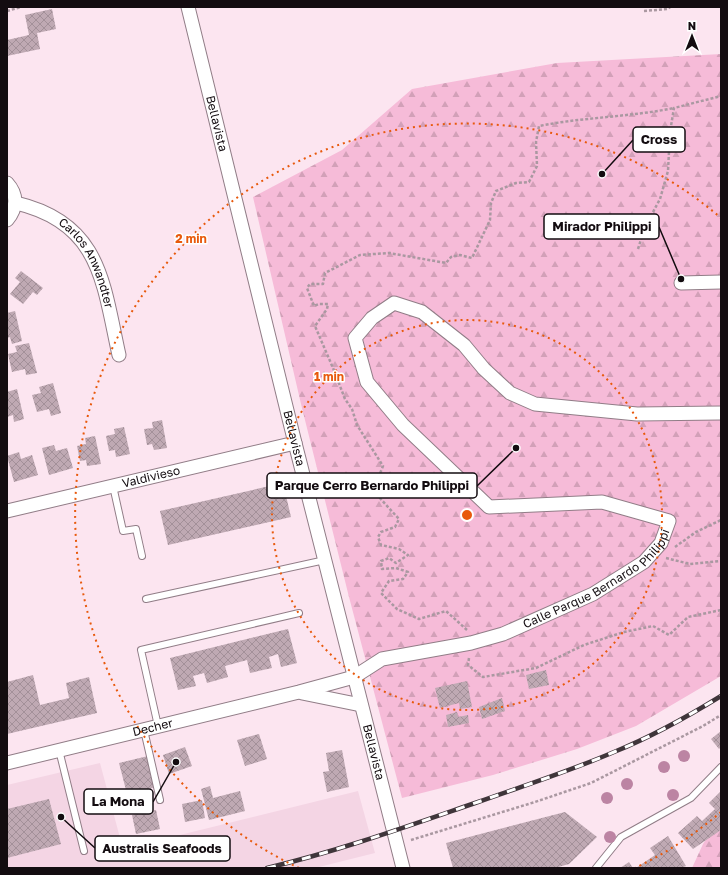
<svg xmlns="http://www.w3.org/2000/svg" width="728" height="875" font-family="'Golos Text',sans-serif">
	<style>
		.built { fill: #f4d5e4 }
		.forest { fill: url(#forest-firs) }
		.building { fill: url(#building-cross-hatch) }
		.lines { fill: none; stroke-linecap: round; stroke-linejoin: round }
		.service-casing { stroke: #917d87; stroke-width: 8 }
		.minor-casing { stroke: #917d87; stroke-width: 15 }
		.path { stroke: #aa98a1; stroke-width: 2.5; stroke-dasharray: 3 2; stroke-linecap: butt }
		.service { stroke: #fff; stroke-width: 6 }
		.minor { stroke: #fff; stroke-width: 13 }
		.rail-casing { stroke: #3f353a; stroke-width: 4.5 }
		.rail { stroke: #fff; stroke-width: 3; stroke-dasharray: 9; stroke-linecap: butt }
		.tree { fill: #bc84a3 }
		.ring { fill: none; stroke: #e8590c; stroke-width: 2; stroke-dasharray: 2 4 }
		.labels { text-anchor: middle; stroke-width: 3; stroke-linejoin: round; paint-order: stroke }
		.street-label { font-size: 12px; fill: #130c10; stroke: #fff }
		.centre { fill: #e8590c; stroke: #fff; stroke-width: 2 }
		.ring-label { font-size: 12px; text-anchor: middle; font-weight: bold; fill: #e8590c; stroke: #fff; stroke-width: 3; stroke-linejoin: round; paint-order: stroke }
		.leader { fill: none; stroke: #130c10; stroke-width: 1.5 }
		.callout-dot { fill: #130c10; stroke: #fff; stroke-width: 1.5 }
		.callout { fill: #fff; stroke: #130c10; stroke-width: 1.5 }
		.callout-label { font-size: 13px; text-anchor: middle; font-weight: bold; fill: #130c10 }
	</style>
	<defs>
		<pattern id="forest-firs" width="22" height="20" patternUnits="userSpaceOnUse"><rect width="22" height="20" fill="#f6bbd8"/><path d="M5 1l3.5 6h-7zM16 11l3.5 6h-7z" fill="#d2a0b8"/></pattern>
		<pattern id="building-cross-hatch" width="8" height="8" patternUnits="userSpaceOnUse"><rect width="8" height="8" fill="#bfa9b3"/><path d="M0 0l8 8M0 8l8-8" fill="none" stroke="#a39099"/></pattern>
	</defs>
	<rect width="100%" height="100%" fill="#fce5f0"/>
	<!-- built -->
	<path class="built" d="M100 763 123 849 358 791 375 853 315 868H7V785Z"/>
	<!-- forest -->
	<path class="forest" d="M721 54V676L636 726 577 749 493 775 402 798 349 597 301 404 253 197 342 150 412 89 557 63Z
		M721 817V868H692L703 844Z"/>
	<!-- building -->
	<path class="building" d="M52 9 56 29 37 33 40 49 7 56V40L29 35 25 15Z
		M21 271 43 288 37 295 33 292 23 304 10 294 20 282 15 278Z
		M15 311 22 341 12 344 10 337 7 338V313Z
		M29 343 37 373 26 375 25 369 12 372 8 354 17 352 15 346Z
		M53 383 61 413 51 416 49 409 37 412 32 395 41 393 39 387Z
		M17 389 24 419 14 422 13 415 7 417V392Z
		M162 420 167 448 154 450 152 444 147 445 144 429 153 428 152 422Z
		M124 427 130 454 116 457 115 450 109 451 106 436 115 434 114 429Z
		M95 436 101 464 87 466 86 460 80 461 77 446 86 444 85 438Z
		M54 445 56 451 67 448 73 468 49 475 42 448Z
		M19 452 21 459 32 455 38 475 14 482 7 456Z
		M283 483 291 517 168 545 160 511Z
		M288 629 297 663 281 667 278 654 269 657 272 668 250 673 247 660 225 666 228 677 207 683 204 673 193 676 196 686 178 690 170 658Z
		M546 670 549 685 529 689 526 675Z
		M33 675 40 705 69 698 66 683 89 677 97 713 7 734V682Z
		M467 681 472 707 460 709 459 703 440 708 435 688Z
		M502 698 505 711 482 719 479 707Z
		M457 712 458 717 468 715 469 723 448 727 446 715Z
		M721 731V747L719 749 711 739Z
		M259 734 267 759 245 766 237 740Z
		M185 747 192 766 169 774 163 755Z
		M342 750 349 787 327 792 323 772 329 771 326 753Z
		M148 756 156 787 127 794 119 763Z
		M210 786 213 798 240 791 245 811 209 820 201 789Z
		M721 791V830L693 849 678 833 697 816 702 821 715 809 709 803Z
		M49 799 61 844 7 858V809Z
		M202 800 205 818 185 822 182 804Z
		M156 810 160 829 136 834 132 815Z
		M565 812 597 837 569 864 555 868H453L446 843Z
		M668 836 686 866 681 868H636L655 855 650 848Z
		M629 862 633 868H620Z"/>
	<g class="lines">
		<!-- service casing -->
		<g class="service-casing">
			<path id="service" d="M113 486 123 531 136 529 142 556
				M146 599 325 560
				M158 726 141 650 299 613
				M144 730 160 800
				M59 750 84 851
				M596 868 621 837 691 798 721 767"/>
		</g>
		<!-- minor casing -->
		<g class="minor-casing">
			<g id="minor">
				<path id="s1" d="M188 7 295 443 403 868"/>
				<path d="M7 183C18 195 17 208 7 220"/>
				<path id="s2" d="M16 203C101 223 103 283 119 355"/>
				<path d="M681 283 721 282"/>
				<path id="s3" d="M7 511 295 443"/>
				<path d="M302 693 361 705"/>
				<path id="s4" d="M7 763 299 692 354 677 382 659 471 643 503 634 593 594 644 562 661 543 669 521 602 502 489 507 403 425 367 382 355 338 372 318 394 303 422 312 464 345 484 369 510 393 535 404 637 414 721 413"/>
			</g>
		</g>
		<!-- path -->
		<path class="path" d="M7 11 21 7
			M644 11 668 9 670 7
			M638 249 645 227 660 199 668 171 670 132 674 108 721 96
			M675 547 696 532 721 520
			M666 558 690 564 721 561
			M467 630 446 611 419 619 397 609 381 593 389 581 403 579 408 572 396 568 382 569 381 561 389 558 396 563 408 555 399 549 381 545 378 537 381 532 395 527 399 519 377 495 375 486 383 466 357 425 352 409 345 399 333 368 315 326 327 309 328 304H319L314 306 307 288 310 284H323L325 273 360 255 389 253 446 263 451 257 460 255 472 258 490 220 491 203 496 191 516 183 529 182 537 166 536 142 539 126C584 117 630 117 674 108
			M469 658 468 665 483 677 536 668 584 645 624 632 653 626 669 635 688 617 721 610
			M411 840 535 802 591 783 703 726 721 715"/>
		<!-- service -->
		<use href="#service" class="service"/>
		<!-- minor -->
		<use href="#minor" class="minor"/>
		<!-- rail casing -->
		<g class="rail-casing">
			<path id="rail" d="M267 868C339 851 408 826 478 802 523 786 570 771 614 752 651 737 687 717 721 696"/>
		</g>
		<!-- rail -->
		<use href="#rail" class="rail"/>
	</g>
	<!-- trees -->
	<g class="tree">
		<circle cx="684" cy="756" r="6"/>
		<circle cx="664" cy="767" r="6"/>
		<circle cx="627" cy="784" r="6"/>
		<circle cx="673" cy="795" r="6"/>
		<circle cx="607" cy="798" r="6"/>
		<circle cx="610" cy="837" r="6"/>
	</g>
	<!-- distance rings -->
	<g class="ring">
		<circle cx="467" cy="515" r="195"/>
		<path d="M721 812A391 391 0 0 1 635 868M299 868A391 391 0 1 1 721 218"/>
	</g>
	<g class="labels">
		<!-- street labels -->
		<g class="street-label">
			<text dy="4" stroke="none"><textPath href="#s1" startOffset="120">Bellavista</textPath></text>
			<text dy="4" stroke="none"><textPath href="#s2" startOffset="99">Carlos Anwandter</textPath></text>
			<text dy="4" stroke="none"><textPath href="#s1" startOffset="444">Bellavista</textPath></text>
			<text dy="4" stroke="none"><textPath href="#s3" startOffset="148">Valdivieso</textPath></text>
			<text dy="4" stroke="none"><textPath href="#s4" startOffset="625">Calle Parque Bernardo Philippi</textPath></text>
			<text dy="4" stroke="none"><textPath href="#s4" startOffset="150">Decher</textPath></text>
			<text dy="4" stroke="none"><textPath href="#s1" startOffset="768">Bellavista</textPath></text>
		</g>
	</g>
	<circle cx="467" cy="515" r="6" class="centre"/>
	<g class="ring-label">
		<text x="191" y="243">2 min</text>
		<text x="329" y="381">1 min</text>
	</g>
	<!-- callouts -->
	<path class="leader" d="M602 174L633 140M681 279L659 227M516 448L477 486M176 762L153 802M61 817L95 848"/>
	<g class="callout-dot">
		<circle cx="602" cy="174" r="4"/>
		<circle cx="681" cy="279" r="4"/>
		<circle cx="516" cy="448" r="4"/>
		<circle cx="176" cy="762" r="4"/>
		<circle cx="61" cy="817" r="4"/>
	</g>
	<g class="callout">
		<rect x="633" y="127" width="52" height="25" rx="4"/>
		<rect x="544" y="214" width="115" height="25" rx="4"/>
		<rect x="267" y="473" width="210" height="25" rx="4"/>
		<rect x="84" y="789" width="69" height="25" rx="4"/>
		<rect x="95" y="836" width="135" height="25" rx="4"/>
	</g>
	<g class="callout-label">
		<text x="659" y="144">Cross</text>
		<text x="602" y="231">Mirador Philippi</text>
		<text x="372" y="490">Parque Cerro Bernardo Philippi</text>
		<text x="118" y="806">La Mona</text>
		<text x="162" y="853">Australis Seafoods</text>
	</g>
	<!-- border -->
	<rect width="728" height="875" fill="none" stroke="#130c10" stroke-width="16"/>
	<!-- north arrow -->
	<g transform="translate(692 36)" stroke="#ffffff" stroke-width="3" paint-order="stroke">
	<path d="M0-3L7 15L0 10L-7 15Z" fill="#130c10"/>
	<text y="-6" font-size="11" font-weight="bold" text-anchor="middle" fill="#130c10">N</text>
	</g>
</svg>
